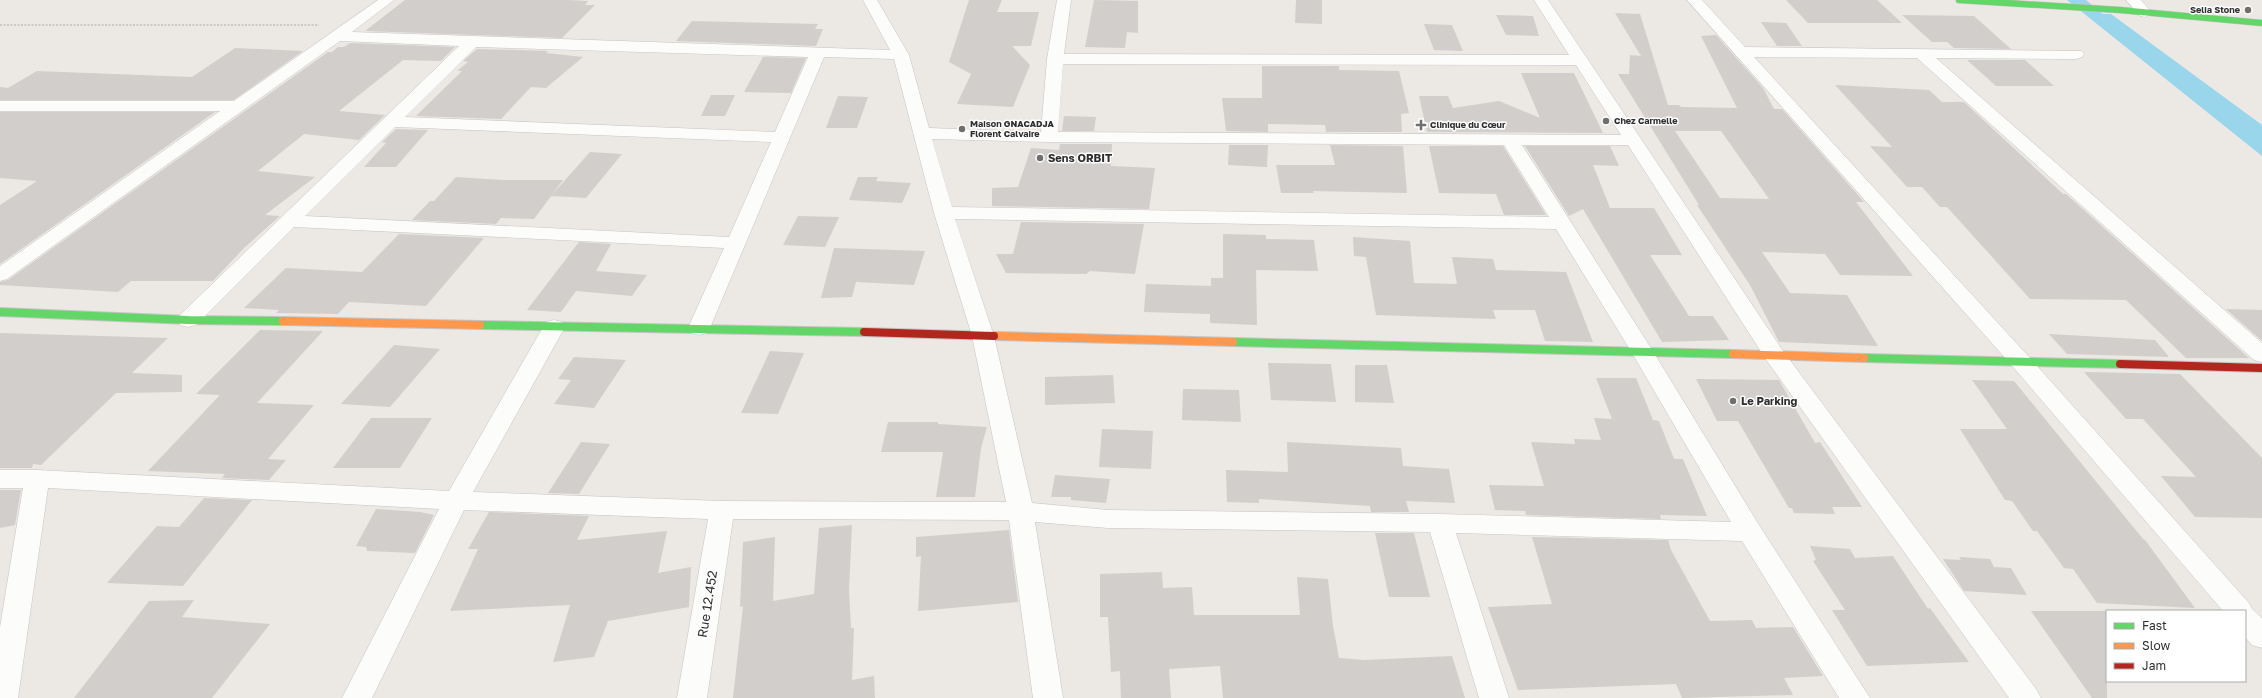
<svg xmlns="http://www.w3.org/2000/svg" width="2262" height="698" font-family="'Golos Text',sans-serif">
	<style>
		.water { fill: #99d6ec }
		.building { fill: #d1cecb; fill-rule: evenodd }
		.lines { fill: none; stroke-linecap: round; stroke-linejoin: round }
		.street-casing { stroke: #c5c4c5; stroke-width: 1 }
		.fast-far1-casing { stroke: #c5c4c5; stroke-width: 7 }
		.fast-casing { stroke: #c5c4c5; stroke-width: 10 }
		.slow-casing { stroke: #c5c4c5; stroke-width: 10 }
		.jam-casing { stroke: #c5c4c5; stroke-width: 10 }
		.path { stroke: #c9c9c8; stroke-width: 2; stroke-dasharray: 2 1.5; stroke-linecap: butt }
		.street { fill: #fcfcfb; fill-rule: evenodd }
		.fast-far1 { stroke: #63d668; stroke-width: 6 }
		.fast { stroke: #63d668; stroke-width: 8 }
		.slow { stroke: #ff974d; stroke-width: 8 }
		.jam { stroke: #b3261e; stroke-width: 8 }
		.poi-dot { fill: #706f6e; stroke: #fff; stroke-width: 1.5 }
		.labels { text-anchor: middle; stroke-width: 3; stroke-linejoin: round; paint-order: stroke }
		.far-poi-label { font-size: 9px; font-weight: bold; fill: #2e2e2e; stroke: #fff; text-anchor: start }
		.poi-label { font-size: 11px; font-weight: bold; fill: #2e2e2e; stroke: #fff; text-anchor: start }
		.near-street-label { font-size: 13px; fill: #2e2e2e; stroke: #fff }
	</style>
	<rect width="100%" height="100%" fill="#ece8e4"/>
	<!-- water -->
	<path class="water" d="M2067 0H2086L2103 14H2111L2262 125V156Z"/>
	<!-- building -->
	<path class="building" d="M405 0H567L588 1 585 5H595L562 38 365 31Z
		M969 0H1002L997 12H1039L1031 46H1012L1030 65 1013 107 957 104 971 74 949 62Z
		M1094 0 1138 1V33L1127 32 1125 48 1085 47Z
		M1296 0H1322V24L1295 23Z
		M1786 0H1877L1902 23H1808Z
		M1615 13 1640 14 1668 105H1679L1681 107 1737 108 1701 36 1716 35 1763 88 1774 109H1782L1864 202H1856L1913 276 1840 275 1825 254 1762 252 1790 293 1847 295 1878 346 1779 342 1750 285 1697 205H1699L1618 74H1629L1630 55 1641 56ZM1675 131H1721L1769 199 1720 198Z
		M1496 15 1533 16 1539 36 1506 35Z
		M1902 15 1974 16 2011 49 1954 48 1947 42H1932Z
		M692 21 818 24 815 29H823L816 46 676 41Z
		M1761 22 1786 23 1802 46H1777Z
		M1424 24 1452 25 1463 51 1434 50Z
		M350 43 455 47 441 61 403 60 339 111 385 115 359 140 304 134 258 171 315 177 265 215 280 216 244 248 213 281H131L118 292 0 285V282L8 280 328 52H332L338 47H344Z
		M235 48 303 51 234 100H0V87L8 88 37 71 192 77Z
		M477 49 548 51 546 53 583 57 546 88 531 87 501 119 416 116 462 71H457L468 62 463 61Z
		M763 57 806 58 791 93 744 92Z
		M1967 60H2025L2054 86H1996Z
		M1262 66H1339V70L1399 71 1409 113 1401 114 1402 132H1326L1325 125 1268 124V132L1226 131 1222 98H1262Z
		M1521 73H1574L1603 133 1427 132 1419 96H1448L1453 108 1499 101 1540 118Z
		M1835 85 1929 90 1942 102H1964L2063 194H2066L2249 358H2186L2126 300 2030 299 1947 207H1940L1922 187H1907L1870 146 1892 147Z
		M711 95H735L725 116H701Z
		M838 96 868 97 857 128H826Z
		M0 112H215L0 264V205L37 181 0 178Z
		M1064 116 1096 117 1094 131H1062Z
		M396 129 428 130 396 167H364L386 143 382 142Z
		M1060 144H1112L1111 166 1155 168 1149 209 992 206V188L1018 187 1031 148 1059 150Z
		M1229 145H1268L1267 167 1228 165Z
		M1330 145 1403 146 1407 193 1313 191 1314 193H1281L1276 165H1335Z
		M1429 146H1503L1546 215H1504L1496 194 1439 193Z
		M1525 146H1610L1619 166 1593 165 1610 208H1654L1682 255H1650L1689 316H1713L1729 340 1662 342 1583 209 1569 216Z
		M590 152 622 154 586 198 551 196Z
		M456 177 503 180H563L534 219 501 218 496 224 412 220 430 201H434Z
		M858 177H878L876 181 911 183 902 203 849 200Z
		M798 216 839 217 825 247 783 245Z
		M1021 222 1144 224 1135 274 1090 271 1086 274 1006 273 996 254H1013Z
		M399 234 484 238 426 306 349 302 338 314 276 313 279 310 244 308 286 268 362 272Z
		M1223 234 1266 235V239L1314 240 1318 271 1256 270 1257 325 1210 323V314L1144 312 1146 284 1211 286V278H1223Z
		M1353 237 1410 241 1414 283 1457 284 1452 257 1493 259 1496 270 1566 272 1593 342 1545 341 1535 310H1493L1496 319 1376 315 1366 257 1354 256Z
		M579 242 611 244 596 271 647 275 632 296 576 291 561 312 527 310Z
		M834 248 925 251 914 285 856 282 852 297 821 298Z
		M2226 309 2262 310V341Z
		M260 330 323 331 257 403 314 405 268 459 286 460 269 480 222 478 225 474 148 471 220 395 196 394Z
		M0 333 168 338 132 373 182 375V392L116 393 41 465 33 464 32 468H0Z
		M2049 334 2155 340 2169 357 2067 354Z
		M394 345 440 349 390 407 341 404Z
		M770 351 804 353 778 414 741 413Z
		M574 357 626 360 594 408 554 404 571 380 558 379Z
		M1268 363 1331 364 1336 402 1271 400Z
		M1355 365H1387L1394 403 1355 402Z
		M2084 372 2180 374 2262 458V518L2195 517 2161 476 2196 477 2143 419H2126Z
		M1113 375 1115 403 1045 405V377Z
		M1596 378H1636L1653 420 1659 421 1674 459H1683L1707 516 1660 515 1661 519 1526 515 1525 511 1495 510 1489 485 1544 486 1531 442 1575 444 1574 439 1601 440 1594 418 1612 419Z
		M1696 379 1779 380 1815 443 1820 442 1862 507H1832L1835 514 1794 513 1792 508H1789L1738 421H1717Z
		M1972 380 2014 381 2143 539 2145 540 2195 608 2097 603 2073 569 2064 568 2037 531H2033L2012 501 2005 500 1960 429H2007Z
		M1183 389 1239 390 1241 422 1182 420Z
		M371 418H432L400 468H333Z
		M888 422H938V424L987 427 981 448 975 497H936L943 452H881Z
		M1102 429 1153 431 1151 469 1099 467Z
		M581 442 610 444 579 494 548 493Z
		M1287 442 1401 448 1403 466 1449 469 1455 503 1406 501 1409 512H1371L1370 506 1259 499V503L1227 502 1226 470 1288 472Z
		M1055 475 1110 479 1106 503 1071 500V497H1051Z
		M0 490H21L15 525 0 528Z
		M204 498 252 500 183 586 107 583 157 526 179 527Z
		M376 509 420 512 434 515 415 553 367 551 366 547 356 546Z
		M489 512 589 516 577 540 667 531 658 573 691 567 689 607 608 621 594 657 553 662 570 605 450 611 478 549H468Z
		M852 525 849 590 851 628H854L852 680 874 676 875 698H733L743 606 740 607 743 542 775 537 773 601 814 594 819 528Z
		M1009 530 1018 602 918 611 921 556 916 557V537Z
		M1375 533H1414L1430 597H1389Z
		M1532 537 1668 540 1671 550 1710 621 1752 620 1756 628 1793 627 1823 676 1784 678 1793 695 1682 698 1676 684 1518 690 1488 607 1552 604Z
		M1810 546 1850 549 1855 558 1893 556 1928 609 1930 608 1969 662 1867 666 1832 610H1845L1813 561 1816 560Z
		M1959 557 1990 559 1994 567 2011 568 2027 595 1964 591 1943 559 1961 560Z
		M1162 572 1163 588 1192 587 1194 615H1300L1297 577 1328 579 1333 626 1339 658 1364 660 1452 656 1465 698H1223L1220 666 1169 669 1171 698H1121L1120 671 1111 672 1108 617H1100V574Z
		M194 600 182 617 270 624 212 698H74L149 601Z
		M2031 611H2107V698H2092Z"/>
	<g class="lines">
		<!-- street casing -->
		<g class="street-casing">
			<path id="street" d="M378 0H394L352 32 890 50 863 0H877L909 55 929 128 1041 132 1047 59 1057 0H1071L1064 54 1569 55 1534 0H1548L1783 351 2036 689 2041 698H2009L1767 361 1628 145H1522L1654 353 1759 525 1870 698H1839L1742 541 1456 533 1509 698H1479L1430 532 1108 528 1035 522 1063 698H1033L1009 520 733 519 707 698H677L708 519 464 510 372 698H342L439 509 48 488 18 698H0V627L23 488H0V470H37L449 491 543 327 546 322 554 320 562 322 565 327 473 492 722 501 1006 502 972 336 934 213 894 59 824 57 710 328 707 333 699 335 691 333 688 328 724 248 294 227 196 325 188 327 180 325 177 320 180 315 459 46 340 41 7 279 0 281V266L220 111H0V101H234ZM476 47 808 57 775 132 405 117ZM1063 64 1576 65 1621 135 1058 132ZM395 127 771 142 729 237 305 216ZM932 139 1049 142 1504 145 1549 217 952 207ZM955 219 1556 229 1632 353 1731 522 1440 514 1108 510 1032 503 994 336Z
				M1687 0H1702L1745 47 2082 51 2084 54 2082 57 2076 59 1936 58 2262 343V362L2254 360 1917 58 1754 57 2030 358 2249 603 2252 609 2262 618V648L2252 645 2245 637V611H2223L2014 368Z
				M2126 0H2141L2152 13 2145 17 2140 16Z"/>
		</g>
		<!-- fast-far1 casing -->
		<g class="fast-far1-casing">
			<path id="fast-far1" d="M1959 0 2120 10 2262 23"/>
		</g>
		<!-- fast casing -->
		<g class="fast-casing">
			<path id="fast" d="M0 312 188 320 283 321
				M480 325 864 332
				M1233 342 1733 354
				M1864 358 2120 364"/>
		</g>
		<!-- slow casing -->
		<g class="slow-casing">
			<path id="slow" d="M283 321 480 325
				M994 336 1233 342
				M1733 354 1864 358"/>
		</g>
		<!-- jam casing -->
		<g class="jam-casing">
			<path id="jam" d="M864 332 994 336
				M2120 364 2262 368"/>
		</g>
		<!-- path -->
		<path class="path" d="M0 25H319"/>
		<!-- street -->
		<use href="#street" class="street"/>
		<!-- fast-far1 -->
		<use href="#fast-far1" class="fast-far1"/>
		<!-- fast -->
		<use href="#fast" class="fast"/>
		<!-- slow -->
		<use href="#slow" class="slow"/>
		<!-- jam -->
		<use href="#jam" class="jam"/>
	</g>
	<!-- markers -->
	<g class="poi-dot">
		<circle cx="2248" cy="10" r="4"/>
		<circle cx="1606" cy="121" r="4"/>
		<path d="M1419 119h4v4h4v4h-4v4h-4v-4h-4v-4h4z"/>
		<circle cx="962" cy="129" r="4"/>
		<circle cx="1040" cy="158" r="4"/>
		<circle cx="1733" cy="401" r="4"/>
	</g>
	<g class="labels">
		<!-- far-poi labels -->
		<g class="far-poi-label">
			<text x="2240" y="13" text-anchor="end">Selia Stone</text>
			<text x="1614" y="124">Chez Carmelle</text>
			<text x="970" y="127">Maison GNACADJA<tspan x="970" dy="10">Florent Calvaire</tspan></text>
			<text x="1430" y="128">Clinique du Cœur</text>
		</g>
		<!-- poi labels -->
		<g class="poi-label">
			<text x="1048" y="162">Sens ORBIT</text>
			<text x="1741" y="405">Le Parking</text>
		</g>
		<!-- near-street labels -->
		<g class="near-street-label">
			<text transform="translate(707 604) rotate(-81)" y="5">Rue 12.452</text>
		</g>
	</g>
	<!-- legend -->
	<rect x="2106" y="610" width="140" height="72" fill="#ffffff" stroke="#ababab"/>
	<rect x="2114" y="623" width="20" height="6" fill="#63d668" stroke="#ababab"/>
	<text x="2142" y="630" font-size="12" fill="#2e2e2e">Fast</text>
	<rect x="2114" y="643" width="20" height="6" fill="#ff974d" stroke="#ababab"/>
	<text x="2142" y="650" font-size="12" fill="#2e2e2e">Slow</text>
	<rect x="2114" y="663" width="20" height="6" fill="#b3261e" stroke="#ababab"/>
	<text x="2142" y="670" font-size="12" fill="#2e2e2e">Jam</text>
</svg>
